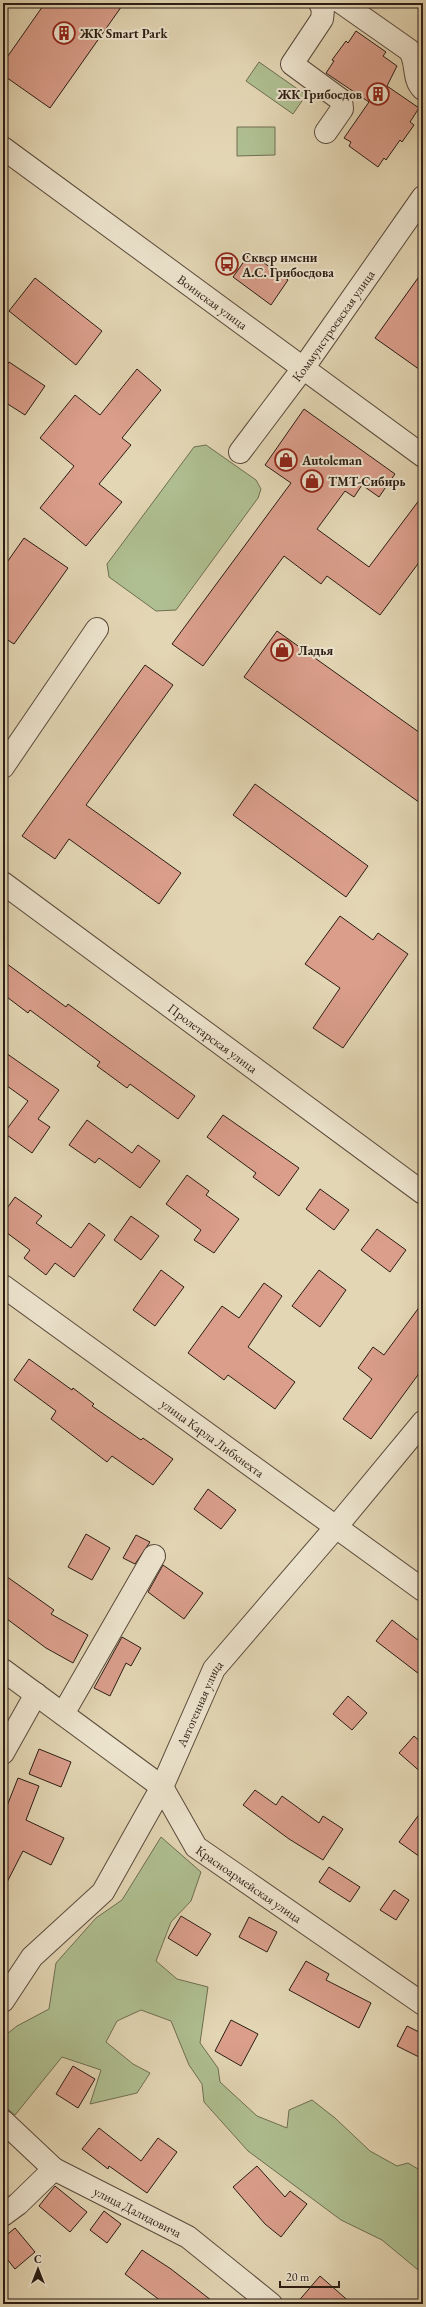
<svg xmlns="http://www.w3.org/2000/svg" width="426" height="2307" font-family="'EB Garamond',serif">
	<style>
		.green { fill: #afbf91; stroke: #6e6e52 }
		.building { fill: #da9e8b; stroke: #2c1d14 }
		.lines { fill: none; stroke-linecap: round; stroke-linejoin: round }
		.minor-casing { stroke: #5a4b3c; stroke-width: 24 }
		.minor { stroke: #ede4ce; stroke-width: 22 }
		.labels { text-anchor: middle; stroke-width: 4; stroke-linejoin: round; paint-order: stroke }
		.poi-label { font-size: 13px; font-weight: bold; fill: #2c1d14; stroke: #ede4ce; text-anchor: start }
		.street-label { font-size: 13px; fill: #2c1d14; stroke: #ede4ce }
	</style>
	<rect width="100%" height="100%" fill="#e3d6b4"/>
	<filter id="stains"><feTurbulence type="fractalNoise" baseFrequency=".005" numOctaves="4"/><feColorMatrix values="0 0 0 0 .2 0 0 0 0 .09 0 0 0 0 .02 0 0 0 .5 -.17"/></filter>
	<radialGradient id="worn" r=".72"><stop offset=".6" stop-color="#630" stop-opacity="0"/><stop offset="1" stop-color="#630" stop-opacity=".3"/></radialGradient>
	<!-- green -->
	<path class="green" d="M259 62 306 95 293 114 246 81Z
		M237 127H275V155L237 156Z
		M206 445 256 480 261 489 258 498 176 610 156 611 109 577 107 564 194 447Z
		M161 1837 201 1872 191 1901 171 1922 156 1961 177 1979 208 1987 200 2043 218 2068 220 2082 257 2116 287 2128 289 2110 312 2100 335 2118 370 2151 397 2166 408 2163 423 2172V2274L382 2240 341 2220 248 2151 204 2102 202 2084 189 2065 171 2021 141 2010 117 2021 106 2042 133 2064 150 2073 137 2093 90 2104 101 2070 62 2057 15 2115 3 2105V2037L17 2026 49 2009 56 1963 96 1918 122 1900Z"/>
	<!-- building -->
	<path class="building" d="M45 3H124L50 108 3 75V63Z
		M356 31 386 52 383 56 397 66 387 86 419 108 410 122 414 125 402 142 400 140 386 160 384 158 378 167 349 146 351 142 344 138 369 102 326 73 334 61 332 60 346 41 348 43Z
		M250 253 288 280 271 305 233 277Z
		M423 271V372L375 338Z
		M35 278 102 331 76 365 9 311Z
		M9 362 45 386 25 415 3 401V371Z
		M137 369 161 390 122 438 131 445 99 484 122 502 86 546 40 508 74 466 40 438 75 395 100 415Z
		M304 409 395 474 379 497 362 485 354 497 345 491 317 529 369 567 423 495V557L380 615 327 576 321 584 284 556 203 666 172 644 291 483 265 465Z
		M24 538 68 568 14 644 3 637V568Z
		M277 631 423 735V805L244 677Z
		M145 665 173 685 86 805 181 873 159 904 69 839 55 859 22 836Z
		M255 784 368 866 346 897 233 815Z
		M340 916 373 940 378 933 408 954 343 1048 313 1028 340 988 305 964Z
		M3 961 66 1007 68 1004 195 1096 178 1119 130 1084 127 1088 97 1066 100 1062 30 1010 28 1013 3 994Z
		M3 1051 59 1090 38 1119 50 1127 32 1153 4 1133 28 1101 3 1083Z
		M223 1115 299 1168 279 1196 253 1177 256 1173 207 1137Z
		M87 1120 132 1153 138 1145 160 1161 140 1188 99 1158 95 1163 69 1145Z
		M187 1175 209 1191 206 1195 239 1219 214 1253 194 1240 201 1230 166 1204Z
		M320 1189 349 1210 334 1230 306 1209Z
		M15 1197 42 1216 36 1223 71 1248 89 1223 105 1235 74 1277 55 1263 46 1275 24 1258 30 1250 3 1230V1214Z
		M131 1216 159 1236 141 1260 114 1240Z
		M377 1229 406 1250 390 1272 361 1250Z
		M161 1270 184 1287 155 1326 133 1310Z
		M319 1270 346 1290 320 1327 292 1306Z
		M264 1283 282 1296 248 1347 295 1382 275 1409 228 1375 224 1380 188 1353 222 1306 239 1318Z
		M423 1302V1368L371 1439 343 1419 372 1379 358 1368 373 1347 384 1355Z
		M29 1359 72 1390 73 1388 94 1404 92 1406 141 1440 143 1438 173 1459 153 1485 112 1456 107 1462 51 1419 56 1411 14 1380Z
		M208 1489 236 1510 221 1529 194 1509Z
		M86 1534 110 1548 92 1580 68 1567Z
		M136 1535 150 1542 135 1564 123 1558Z
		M163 1565 203 1593 184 1619 148 1592Z
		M3 1574 54 1610 51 1614 88 1635 73 1663 46 1648 3 1616Z
		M392 1620 423 1644V1677L376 1641Z
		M122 1637 141 1648 131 1666 126 1663 110 1696 94 1688Z
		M348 1696 367 1713 352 1730 333 1714Z
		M414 1736 423 1744V1774L399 1753Z
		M39 1749 71 1762 61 1787 29 1774Z
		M18 1778 39 1786 26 1820 64 1838 51 1865 23 1851 3 1890V1816Z
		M255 1790 276 1805 282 1796 319 1823 323 1816 343 1829 323 1860 289 1839 243 1805Z
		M423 1809V1859L399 1842Z
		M329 1867 360 1887 350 1902 319 1882Z
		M394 1890 409 1900 396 1920 380 1910Z
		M181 1916 211 1934 197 1956 168 1938Z
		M249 1917 277 1932 267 1952 239 1937Z
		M306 1961 329 1974 326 1980 371 2003 359 2028 289 1990Z
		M231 2020 258 2034 241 2066 215 2051Z
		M407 2026 423 2034V2059L397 2046Z
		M73 2066 95 2079 78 2108 56 2094Z
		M99 2128 141 2161 158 2138 177 2152 147 2193 109 2166 108 2169 82 2149Z
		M257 2166 285 2197 290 2191 307 2204 281 2237 265 2224 233 2187Z
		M55 2186 87 2212 70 2232 39 2206Z
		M104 2211 121 2224 107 2243 90 2230Z
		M15 2228 35 2252 15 2269 3 2254V2238Z
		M142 2250 171 2269 216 2304H165L125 2274Z
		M320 2276 352 2304H296Z"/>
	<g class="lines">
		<!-- minor casing -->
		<g class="minor-casing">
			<g id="minor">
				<path d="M320 3 323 10 322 19 292 64 341 100 342 109 326 132"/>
				<path d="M342 3 409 50C418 61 412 79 423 89"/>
				<path id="s1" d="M3 148 423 456"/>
				<path id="s2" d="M240 452 304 367 423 197"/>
				<path d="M3 767 97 629"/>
				<path id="s3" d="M3 883 423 1193"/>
				<path id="s4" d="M3 1286 423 1590"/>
				<path id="s5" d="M3 1670 162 1787 196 1847 423 2004"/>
				<path d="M63 1714 154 1556"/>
				<path d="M3 1753 36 1694"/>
				<path id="s6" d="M3 2001 32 1957 103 1892 162 1787 214 1669 336 1527 423 1422"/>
				<path id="s7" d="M3 2121 54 2169 188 2237 271 2304"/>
				<path d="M3 2215 18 2204 54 2169"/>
			</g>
		</g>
		<!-- minor -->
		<use href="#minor" class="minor"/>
	</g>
	<!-- icons -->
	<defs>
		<g id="building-ring" transform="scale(1.15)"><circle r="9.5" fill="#ede4ce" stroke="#8f2418" stroke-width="1.5"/><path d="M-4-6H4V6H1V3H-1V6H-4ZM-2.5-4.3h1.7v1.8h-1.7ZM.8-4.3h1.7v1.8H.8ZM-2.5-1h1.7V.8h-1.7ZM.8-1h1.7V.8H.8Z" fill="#8f2418"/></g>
		<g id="bus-ring" transform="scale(1.15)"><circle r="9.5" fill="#ede4ce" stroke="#8f2418" stroke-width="1.5"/><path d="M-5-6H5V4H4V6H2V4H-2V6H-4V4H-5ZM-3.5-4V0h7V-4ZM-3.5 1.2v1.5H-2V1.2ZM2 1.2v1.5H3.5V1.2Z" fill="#8f2418"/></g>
		<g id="shop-ring" transform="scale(1.15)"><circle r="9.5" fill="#ede4ce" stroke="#8f2418" stroke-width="1.5"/><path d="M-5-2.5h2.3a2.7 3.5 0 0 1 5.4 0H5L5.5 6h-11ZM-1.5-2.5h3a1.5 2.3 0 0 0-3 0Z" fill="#8f2418"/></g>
	</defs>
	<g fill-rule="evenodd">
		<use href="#building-ring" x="64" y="33"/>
		<use href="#building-ring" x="378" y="94"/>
		<use href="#bus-ring" x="227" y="264"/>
		<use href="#shop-ring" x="286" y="460"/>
		<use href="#shop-ring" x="312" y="481"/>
		<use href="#shop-ring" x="282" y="650"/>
	</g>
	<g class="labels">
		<!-- poi labels -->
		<g class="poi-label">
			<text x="80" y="38">ЖК Smart Park</text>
			<text x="362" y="99" text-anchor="end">ЖК Грибоедов</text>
			<text x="242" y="262">Сквер имени<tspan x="242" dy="15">А.С. Грибоедова</tspan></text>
			<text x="302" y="465">Autoleman</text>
			<text x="328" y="486">ТМТ-Сибирь</text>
			<text x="298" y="655">Ладья</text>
		</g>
		<!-- street labels -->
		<g class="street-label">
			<text dy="5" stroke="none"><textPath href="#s1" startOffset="260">Воинская улица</textPath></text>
			<text dy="5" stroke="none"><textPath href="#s2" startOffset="157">Коммунстроевская улица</textPath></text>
			<text dy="5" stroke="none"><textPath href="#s3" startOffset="261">Пролетарская улица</textPath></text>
			<text dy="5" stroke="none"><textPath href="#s4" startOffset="259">улица Карла Либкнехта</textPath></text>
			<text dy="5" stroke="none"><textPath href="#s6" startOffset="361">Автогенная улица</textPath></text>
			<text dy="5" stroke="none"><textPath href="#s5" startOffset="331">Красноармейская улица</textPath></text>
			<text dy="5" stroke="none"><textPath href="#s7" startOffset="164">улица Далидовича</textPath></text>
		</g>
	</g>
	<!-- margin -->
	<rect width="426" height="2307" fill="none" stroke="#e3d6b4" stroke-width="16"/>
	<rect x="4" y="4" width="418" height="2299" fill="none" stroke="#2c1d14" stroke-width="2"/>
	<rect x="8" y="8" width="410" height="2291" fill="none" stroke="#2c1d14"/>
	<!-- north arrow -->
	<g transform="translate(38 2269)" stroke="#ede4ce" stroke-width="3" paint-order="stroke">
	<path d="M0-3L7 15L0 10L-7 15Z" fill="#2c1d14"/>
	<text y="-6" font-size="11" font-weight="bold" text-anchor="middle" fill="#2c1d14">С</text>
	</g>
	<!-- scale -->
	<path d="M280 2281v6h59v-6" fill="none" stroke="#2c1d14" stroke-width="2"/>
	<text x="286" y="2281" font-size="12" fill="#2c1d14" stroke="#ede4ce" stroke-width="3" paint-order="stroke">20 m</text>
	<rect width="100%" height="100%" filter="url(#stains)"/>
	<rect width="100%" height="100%" fill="url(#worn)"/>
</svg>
